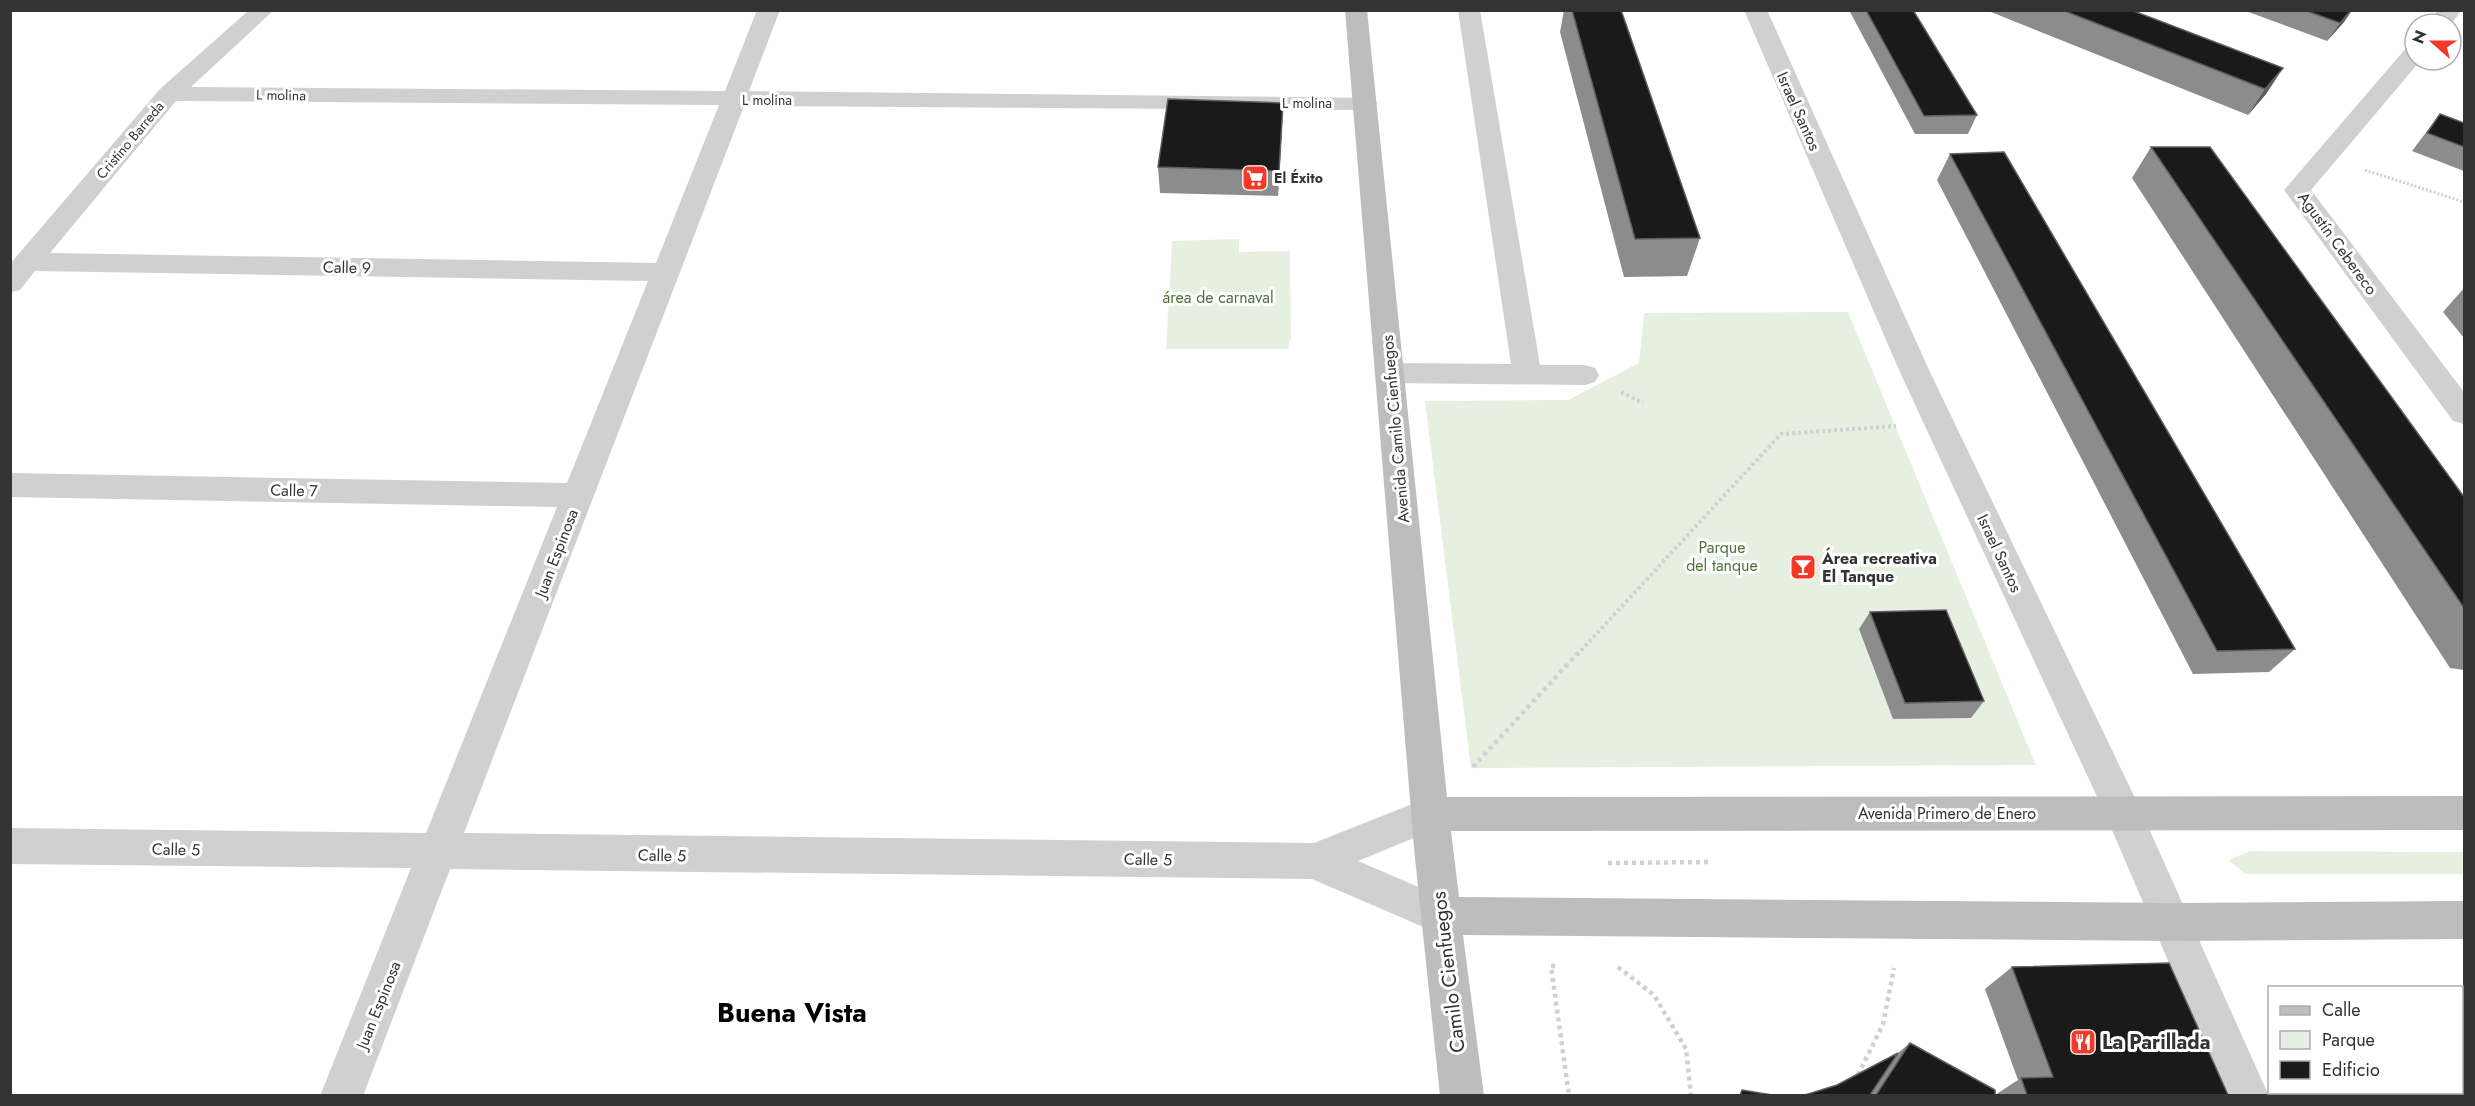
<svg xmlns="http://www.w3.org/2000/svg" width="2475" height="1106" font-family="Jost,sans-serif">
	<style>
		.green { fill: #e6f0e0 }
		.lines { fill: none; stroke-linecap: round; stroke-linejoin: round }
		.path-far2 { stroke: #d0d0d0; stroke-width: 3; stroke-dasharray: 2 2; stroke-linecap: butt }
		.path-far1 { stroke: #d0d0d0; stroke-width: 4; stroke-dasharray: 3 3; stroke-linecap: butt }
		.path { stroke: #d0d0d0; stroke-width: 4.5; stroke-dasharray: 4 4; stroke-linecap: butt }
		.lane { fill: #d0d0d0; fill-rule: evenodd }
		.street { fill: #d0d0d0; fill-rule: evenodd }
		.secondary { fill: #bdbdbd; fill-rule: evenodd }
		.wall { fill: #8c8c8c }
		.shaded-wall { fill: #5f5f5f }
		.building { fill: #1a1a1a; stroke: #5f5f5f; stroke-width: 1.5 }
		.labels { text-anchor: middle; stroke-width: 6; stroke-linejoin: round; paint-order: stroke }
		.far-street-label { font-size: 14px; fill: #333; stroke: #fff }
		.far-poi-label { font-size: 14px; font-weight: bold; fill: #333; stroke: #fff; text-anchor: start }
		.street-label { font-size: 16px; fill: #333; stroke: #fff }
		.park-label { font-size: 16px; fill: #4c743a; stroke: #fff }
		.poi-label { font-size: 16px; font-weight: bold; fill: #333; stroke: #fff; text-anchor: start }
		.near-street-label { font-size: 20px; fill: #333; stroke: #fff }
		.near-poi-label { font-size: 20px; font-weight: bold; fill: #333; stroke: #fff; text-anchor: start }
		.near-district-label { font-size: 27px; font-weight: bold; fill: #000; stroke: #fff }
	</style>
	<rect width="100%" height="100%" fill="#fff"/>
	<!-- green -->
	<path class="green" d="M1239 239V252L1290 251 1291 338 1288 349H1166L1172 241Z
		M1848 312 2036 765 1471 768 1425 401 1568 400 1639 363 1644 313Z
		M2250 851 2464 852V874H2245L2229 860Z"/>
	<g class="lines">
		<!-- path-far2 -->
		<path class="path-far2" d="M2365 170 2464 202"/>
		<!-- path-far1 -->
		<path class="path-far1" d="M1621 392 1643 403
			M1577 655 1781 434 1896 426"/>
		<!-- path -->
		<path class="path" d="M1473 767 1578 653
			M1608 863 1709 862
			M1555 966H1551L1569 1096
			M1618 967 1654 995 1686 1049 1691 1096
			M1858 1075 1883 1024 1894 968"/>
		<!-- lane -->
		<path class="lane" d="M1458 10H1480L1540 365H1585L1595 368 1599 375 1595 382 1585 385 1390 383 1380 380 1376 373 1380 366 1390 363 1511 364Z"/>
		<!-- street -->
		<path class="street" d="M249 10H274L191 87 725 91 757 10H780L749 91 1374 98 1377 103 1374 108 1365 110 744 106 464 833 1314 843 1430 797 1443 802 1449 814 1443 826 1358 861 1456 903 1462 916 1456 929 1442 935 1312 879 450 869 363 1096H320L411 868 10 864V828L426 833 557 507 10 497V473L567 483 648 281 35 271 20 290 10 292V264L160 89ZM176 101 719 105 656 263 50 253Z
			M1744 10H1767L1929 370 2137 802 2269 1096H2226L2106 816 1899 370Z
			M2438 10H2462L2451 24H2428Z
			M2415 45V60H2421L2311 190 2464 392V424L2453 421 2284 190 2407 47Z"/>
		<!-- secondary -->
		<path class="secondary" d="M1345 10H1367L1447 797 2464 796V830L1451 831 1459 897 2172 903 2464 901V939L2172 941 1463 935 1484 1096H1440L1414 848Z"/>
	</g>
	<!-- wall -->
	<path class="wall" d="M1564 10H1621L1700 238 1687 276 1624 277 1560 32Z
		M1849 10H1913L1977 115 1968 134H1915Z
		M1986 10H2131L2283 68 2266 94 2248 115Z
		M2243 10H2352L2344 22 2327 41Z
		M2440 114 2464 123V171L2412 151Z
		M1282 128 1278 196 1160 193 1158 167Z
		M2151 147 2464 497V670L2450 668 2132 178Z
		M1950 154 2295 649 2269 672 2193 674 1937 180Z
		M2464 288V338L2443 312Z
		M1870 612 1984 701 1971 718 1893 719 1859 629Z
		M2012 967 2228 1095H1995L2018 1080 1985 989Z
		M1910 1043 1995 1095H1805L1837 1085 1898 1053Z
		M2454 1092H2462L2464 1095H2447Z"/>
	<!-- shaded-wall -->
	<path class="shaded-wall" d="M2351 10H2352L2344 22 2327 41 2340 23Z
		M2283 68 2266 94 2248 115 2265 89Z
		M1283 103 1282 128 1278 196 1279 171Z"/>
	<!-- building -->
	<path class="building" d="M1572 10H1621L1700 238 1635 239Z
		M1866 10H1913L1977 115 1924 116Z
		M2062 10H2131L2283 68 2265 89Z
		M2304 10H2351L2340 23Z
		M1168 99 1283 103 1279 171 1158 167Z
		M2440 114 2464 123V147L2427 133Z
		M2151 147H2210L2464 497V608Z
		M2004 152 2295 649 2217 651 1950 154Z
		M1946 610 1984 701 1905 703 1870 612Z
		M2169 963 2228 1095H2027L2021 1078 2053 1077 2012 967Z
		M1910 1043 1995 1090V1095H1876Z
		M1898 1053 1870 1095H1805L1837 1085Z
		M1742 1090 1772 1095H1740Z
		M2456 1092H2464V1095H2458Z"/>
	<!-- icons -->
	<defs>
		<g id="supermarket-square" transform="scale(1.35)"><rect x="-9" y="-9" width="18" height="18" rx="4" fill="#f53929" stroke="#fff"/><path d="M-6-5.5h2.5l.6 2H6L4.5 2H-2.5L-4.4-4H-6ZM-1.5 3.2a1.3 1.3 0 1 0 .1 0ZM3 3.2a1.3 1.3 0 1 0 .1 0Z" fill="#fff"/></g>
		<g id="bar-square" transform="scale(1.35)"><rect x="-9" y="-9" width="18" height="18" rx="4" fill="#f53929" stroke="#fff"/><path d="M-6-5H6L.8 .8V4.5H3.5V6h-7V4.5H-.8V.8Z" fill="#fff"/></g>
		<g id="restaurant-square" transform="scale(1.35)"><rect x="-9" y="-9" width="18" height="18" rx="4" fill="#f53929" stroke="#fff"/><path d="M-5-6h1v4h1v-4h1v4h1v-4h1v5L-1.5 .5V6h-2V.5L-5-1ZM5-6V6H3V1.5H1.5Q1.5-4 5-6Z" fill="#fff"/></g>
	</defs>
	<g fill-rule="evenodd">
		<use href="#supermarket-square" x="1255" y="178"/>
		<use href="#bar-square" x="1803" y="567"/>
		<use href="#restaurant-square" x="2083" y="1042"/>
	</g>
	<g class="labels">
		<!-- far-street labels -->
		<g class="far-street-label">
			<text transform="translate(281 95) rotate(1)" y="5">L molina</text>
			<text x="767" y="105">L molina</text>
			<text x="1307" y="108">L molina</text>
			<text transform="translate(130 140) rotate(-50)" y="5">Cristino Barreda</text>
		</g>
		<!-- far-poi labels -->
		<g class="far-poi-label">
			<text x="1274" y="183">El Éxito</text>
		</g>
		<!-- street labels -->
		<g class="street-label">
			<text transform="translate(1799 111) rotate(66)" y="6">Israel Santos</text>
			<text transform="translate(2338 243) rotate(54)" y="6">Agustín Cebereco</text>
			<text transform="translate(347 267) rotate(1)" y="6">Calle 9</text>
			<text transform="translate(1395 429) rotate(-95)" y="6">Avenida Camilo Cienfuegos</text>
			<text transform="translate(294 490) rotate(1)" y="6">Calle 7</text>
			<text transform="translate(556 553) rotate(-69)" y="6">Juan Espinosa</text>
			<text transform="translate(2000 553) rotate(65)" y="6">Israel Santos</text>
			<text x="1947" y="819">Avenida Primero de Enero</text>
			<text transform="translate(176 849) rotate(1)" y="6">Calle 5</text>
			<text transform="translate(662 855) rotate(1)" y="6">Calle 5</text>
			<text transform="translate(1148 859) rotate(1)" y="6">Calle 5</text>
			<text transform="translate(378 1005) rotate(-68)" y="6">Juan Espinosa</text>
		</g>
		<!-- park labels -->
		<g class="park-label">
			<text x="1218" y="303">área de carnaval</text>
			<text x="1722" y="553">Parque<tspan x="1722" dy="18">del tanque</tspan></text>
		</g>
		<!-- poi labels -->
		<g class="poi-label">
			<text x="1822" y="564">Área recreativa<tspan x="1822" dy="18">El Tanque</tspan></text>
		</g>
		<!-- near-street labels -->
		<g class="near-street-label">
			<text transform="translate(1448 972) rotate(-97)" y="7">Camilo Cienfuegos</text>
		</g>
		<!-- near-poi labels -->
		<g class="near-poi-label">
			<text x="2102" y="1049">La Parillada</text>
		</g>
		<!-- near-district labels -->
		<g class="near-district-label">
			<text x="792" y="1022">Buena Vista</text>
		</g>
	</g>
	<!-- border -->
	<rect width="2475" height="1106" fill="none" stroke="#333333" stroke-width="24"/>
	<!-- legend -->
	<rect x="2268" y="986" width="195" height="108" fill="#ffffff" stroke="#adadad" stroke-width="1.5"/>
	<rect x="2280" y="1006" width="30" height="9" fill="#bdbdbd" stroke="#adadad" stroke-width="1.5"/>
	<text x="2322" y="1016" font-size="18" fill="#333333">Calle</text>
	<rect x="2280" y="1031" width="30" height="18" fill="#e6f0e0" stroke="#adadad" stroke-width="1.5"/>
	<text x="2322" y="1046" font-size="18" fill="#333333">Parque</text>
	<rect x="2280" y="1061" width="30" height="18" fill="#1a1a1a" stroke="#adadad" stroke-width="1.5"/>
	<text x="2322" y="1076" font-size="18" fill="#333333">Edificio</text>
	<!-- north arrow -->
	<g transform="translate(2433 42) rotate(291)"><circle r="28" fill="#ffffff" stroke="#adadad" stroke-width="1.5"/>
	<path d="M0-4.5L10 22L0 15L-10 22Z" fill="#f53929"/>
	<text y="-9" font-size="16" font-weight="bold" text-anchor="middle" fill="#333333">N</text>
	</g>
</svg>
